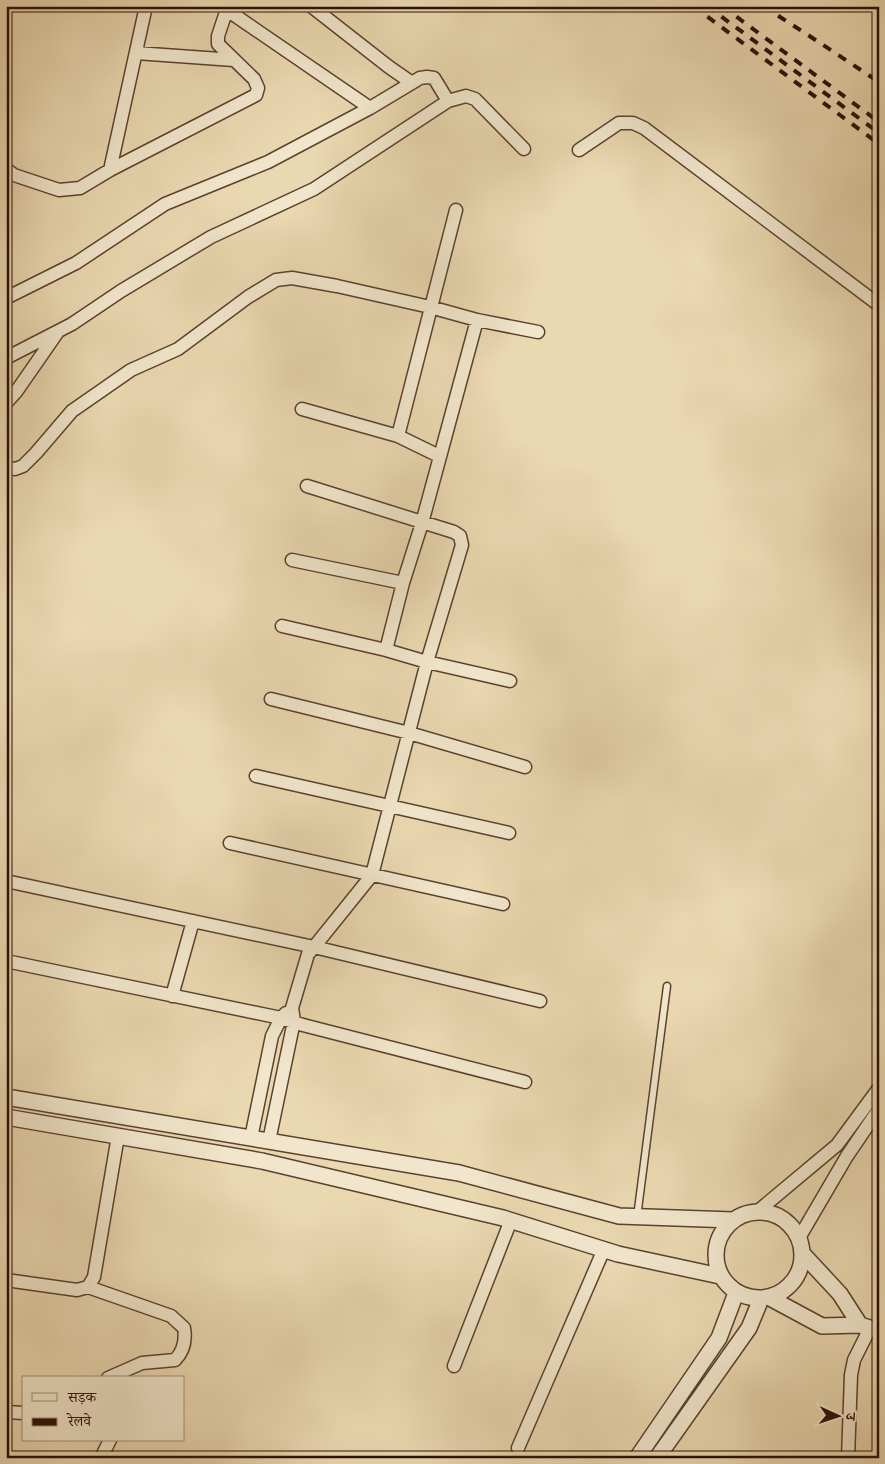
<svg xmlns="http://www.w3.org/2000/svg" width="885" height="1464" font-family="'EB Garamond','Noto Serif Devanagari',serif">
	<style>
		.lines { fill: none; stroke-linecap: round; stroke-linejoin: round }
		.service-casing { stroke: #5b4130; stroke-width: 9 }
		.minor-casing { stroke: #5b4130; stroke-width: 15 }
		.tertiary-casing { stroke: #5b4130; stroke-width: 18 }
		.service { stroke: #f1e6cc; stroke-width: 6 }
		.minor { stroke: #f1e6cc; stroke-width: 12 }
		.tertiary { stroke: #f1e6cc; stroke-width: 15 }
		.rail { stroke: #2b0f06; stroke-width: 4; stroke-dasharray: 9 9; stroke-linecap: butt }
	</style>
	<rect width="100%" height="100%" fill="#ead8b0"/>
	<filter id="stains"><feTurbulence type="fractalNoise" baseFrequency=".004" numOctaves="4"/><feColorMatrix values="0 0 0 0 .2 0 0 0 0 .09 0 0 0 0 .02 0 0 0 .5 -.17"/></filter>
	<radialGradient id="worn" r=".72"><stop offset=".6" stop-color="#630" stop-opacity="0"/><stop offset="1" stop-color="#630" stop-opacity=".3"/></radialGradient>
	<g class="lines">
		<!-- service casing -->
		<g class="service-casing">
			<path id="service" d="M637 1217 667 986"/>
		</g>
		<!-- minor casing -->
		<g class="minor-casing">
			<path id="minor" d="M311 6 389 67 412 83
				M227 10 370 108
				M136 53 234 60
				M579 150 619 123H633L644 128 879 305
				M6 169 14 175 59 190 80 188 110 170 256 95 258 88 254 79 218 44V36L228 6
				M110 170 146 6
				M6 298 76 263 165 204 268 162 370 108 420 78 427 77 434 78 448 101
				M6 358 72 324 121 291 211 237 314 189 448 101 466 96 475 99 524 149
				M6 403 16 392 57 333
				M302 409 398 436
				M439 456 398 436 456 210
				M6 468 15 469 23 466 36 453 72 411 131 370 178 349 248 297 276 280 292 278 337 286 430 307 477 320 538 332
				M307 486 454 532 460 536 462 545 427 662 510 681
				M292 560 403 583
				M282 626 386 650
				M271 699 409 733 525 767
				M256 776 509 833
				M230 843 503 904
				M6 881 314 947 372 875 427 662 386 650 403 583 422 523 477 320
				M6 961 281 1018 303 1025 525 1082
				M172 996 193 921
				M251 1138 272 1036 281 1018 286 1013
				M269 1141 294 1021 292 1008 308 954 314 947 540 1001
				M758 1211 837 1145 879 1088
				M799 1238 847 1156 879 1109
				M6 1280 77 1290 88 1287 94 1277 118 1136
				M88 1287 171 1316 184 1328C186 1340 184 1351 175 1360L142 1363 108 1378
				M454 1366 511 1220
				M6 1412 24 1413
				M518 1448 604 1249
				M101 1458 110 1440
				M848 1458 851 1375 854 1360 870 1328"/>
		</g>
		<!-- tertiary casing -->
		<g class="tertiary-casing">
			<path id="tertiary" d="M6 1097 459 1173 619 1216 733 1220
				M6 1117 262 1161 503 1218 618 1254 720 1276
				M716 1255a43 43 0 1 1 86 0a43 43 0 1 1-86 0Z
				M802 1253 840 1294 860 1325
				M770 1298 822 1326 860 1325 879 1331
				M637 1458 719 1338 736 1293
				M657 1458 749 1328 761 1299"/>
		</g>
		<!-- service -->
		<use href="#service" class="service"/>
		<!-- minor -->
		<use href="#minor" class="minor"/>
		<!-- tertiary -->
		<use href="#tertiary" class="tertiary"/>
		<!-- rail -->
		<path class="rail" d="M693 6 879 144
			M707 6 879 133
			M722 6 879 122
			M763 6 808 35 879 82"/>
	</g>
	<!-- margin -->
	<rect width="885" height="1464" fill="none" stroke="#ead8b0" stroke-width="25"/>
	<rect x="8" y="8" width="870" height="1449" fill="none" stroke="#2b0f06" stroke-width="2.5"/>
	<rect x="12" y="12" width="860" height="1439" fill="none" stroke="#2b0f06"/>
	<!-- legend -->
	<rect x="22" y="1376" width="162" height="65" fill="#f1e6cc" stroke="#a2907d"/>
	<rect x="32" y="1393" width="25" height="8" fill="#f1e6cc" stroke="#a2907d"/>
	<text x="68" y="1402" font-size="15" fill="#2b0f06">सड़क</text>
	<rect x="32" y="1418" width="25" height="8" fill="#2b0f06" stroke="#a2907d"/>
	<text x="68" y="1426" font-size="15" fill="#2b0f06">रेलवे</text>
	<!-- north arrow -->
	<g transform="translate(838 1416) rotate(93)" stroke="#f1e6cc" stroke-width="4" paint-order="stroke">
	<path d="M0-4L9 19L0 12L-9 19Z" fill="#2b0f06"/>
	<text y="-8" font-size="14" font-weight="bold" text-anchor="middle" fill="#2b0f06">उ</text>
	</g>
	<rect width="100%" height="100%" filter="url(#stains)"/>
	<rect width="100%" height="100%" fill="url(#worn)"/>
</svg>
